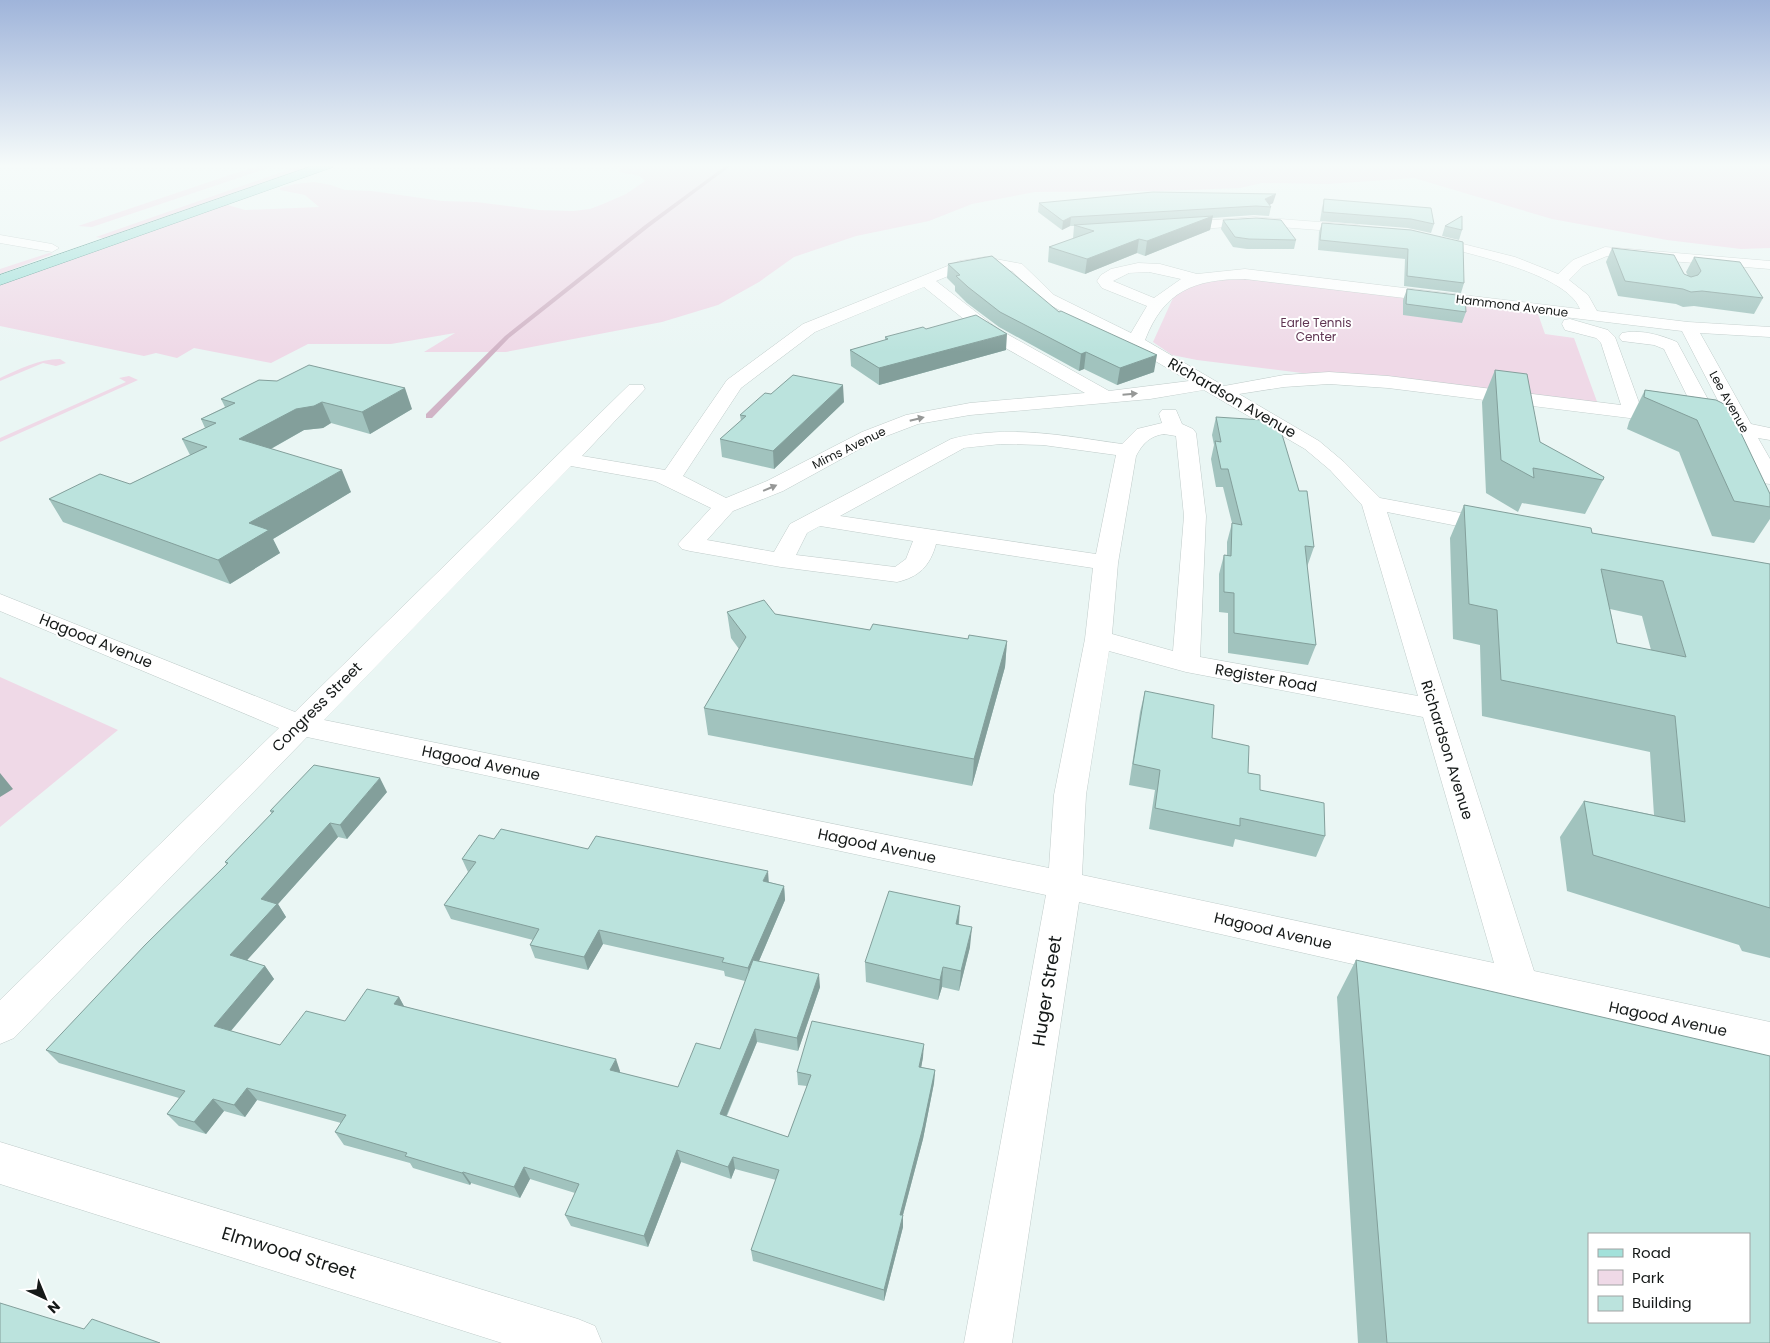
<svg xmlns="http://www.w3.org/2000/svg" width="1770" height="1343" font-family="Poppins,sans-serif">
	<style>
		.green { fill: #efd9e7 }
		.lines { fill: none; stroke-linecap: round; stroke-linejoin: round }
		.stream { fill: #d1b4c6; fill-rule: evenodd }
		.minor-casing { stroke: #c0ccca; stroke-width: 1 }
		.major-casing { stroke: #498e86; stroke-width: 1 }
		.minor { fill: #fff; fill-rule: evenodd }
		.major { fill: #a3e1da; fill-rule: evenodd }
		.wall { fill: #a1c3be; fill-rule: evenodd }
		.shaded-wall { fill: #839f9b }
		.building { fill: #bbe3dd; stroke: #839f9b; fill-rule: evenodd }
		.oneway { fill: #969897 }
		.labels { text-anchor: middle; stroke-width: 4; stroke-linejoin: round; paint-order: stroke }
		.far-street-label { font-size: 12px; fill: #151918; stroke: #fff }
		.far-park-label { font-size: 12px; fill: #5f3552; stroke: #fff }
		.street-label { font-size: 15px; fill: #151918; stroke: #fff }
		.near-street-label { font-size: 18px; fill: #151918; stroke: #fff }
	</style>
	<rect width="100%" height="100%" fill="#eaf6f4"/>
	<!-- green -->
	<path class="green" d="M263 164H280L92 227 78 226Z
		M305 164H317L106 239 96 237Z
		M590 164H1770V248L1741 249 1667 240 1552 219 1414 178 1328 184 1262 183 1240 188 1161 191 1035 192 972 204 929 221 856 236 794 257 759 282 718 305 662 322 506 352H424L455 333 391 344H308L271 363 194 348 177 358 156 353 144 356 0 326V284L224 204 245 210 319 207 305 195 280 190V188L295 184 314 182 331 185 345 190 372 191 442 201 476 202 539 210 573 211 590 209 603 204 626 194 645 181 640 176 619 172 623 168Z
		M49 253 53 254 0 274V269Z
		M1235 276 1537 311 1545 334 1574 338 1600 410 1197 360 1172 355 1153 342 1173 298 1191 285Z
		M60 359 66 363 56 366 43 363 0 381V378C20 369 38 359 60 359Z
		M129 376 138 380 0 442V438L126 382 119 378Z
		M0 677 118 730 0 827Z"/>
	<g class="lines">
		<!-- stream -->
		<path class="stream" d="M728 164H733L649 227 509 338 432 418H426V414L505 336 645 225Z"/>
		<!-- minor casing -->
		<g class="minor-casing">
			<path id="minor" d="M1254 217 1358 225 1365 229 1358 233 1254 225 1174 231 1167 227 1174 223Z
				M0 235 52 244 59 248 52 252 0 243Z
				M1427 235 1515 257 1558 274 1573 260 1605 247 1770 261V269L1607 256 1583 266 1569 280 1588 295 1597 311 1688 322 1770 327V337L1700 333 1751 424 1770 428V440L1758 438 1770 459V484L1762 483 1759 478 1736 433 1710 428 1388 388 1329 384 1284 387 1239 394 1319 441 1344 462 1380 498 1493 519 1501 521 1505 526 1501 531 1493 533 1387 512 1534 971 1770 1022V1058L1523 1002 1520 1004 1507 999 1079 902 1012 1343H964L1046 895 307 737 14 1038 0 1044V1000L279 728 0 611V594L295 712 629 385H643L645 389 582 456 665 470 727 380 803 324 960 261 985 257 1022 264 1054 295 1131 333 1147 306 1102 288 1097 281 1101 275 1111 269 1138 263 1160 264 1197 274 1245 269 1580 309C1566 272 1458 251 1422 242L1420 239 1422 236ZM985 265 1012 271 1042 301 1130 346 1189 381 1109 391 998 329 936 281 968 268ZM1149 272 1181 279 1154 298 1113 281 1129 273ZM1245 279 1682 331 1728 420 1718 418 1677 342C1661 335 1640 329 1622 333L1619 337 1622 341 1654 345 1664 349 1696 414 1641 408 1615 337 1608 330 1570 319 1564 320 1562 324 1565 330 1596 338 1601 343 1621 405 1388 376 1329 372 1284 375 1224 386 1145 340C1164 291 1194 279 1245 279ZM924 287 986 337 1085 393 970 403 906 415 862 432 767 481 726 498 683 476 741 388 815 332ZM1204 390 1305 449 1330 470 1362 505 1418 696 1200 657 1206 516 1196 433 1193 429 1182 424 1176 410H1162L1159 414 1162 423 1137 429 1122 444C1065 436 1008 424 951 439L790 524 774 552 707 540 733 511 783 491 876 440 918 424 970 415 1150 399ZM1164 434 1176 436 1184 516 1173 651 1112 634 1118 563 1136 456C1143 443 1150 436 1164 434ZM1001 444 1043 445 1116 455 1096 554 840 516 964 448ZM571 466 655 481 711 508 678 544 682 549 690 551 781 567 897 582C919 577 930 566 936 544L1093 568 1085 639 1054 795 1049 868 324 720ZM820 526 913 541 906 559 895 567 796 555 807 533ZM1109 651 1186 672 1423 717 1494 963 1082 875 1086 795Z
				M0 1142 578 1319 595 1326 602 1343H502L0 1184Z"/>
		</g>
		<!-- major casing -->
		<g class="major-casing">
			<path id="major" d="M318 164H335L333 167 0 285V275Z"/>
		</g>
		<!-- minor -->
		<use href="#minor" class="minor"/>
		<!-- major -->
		<use href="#major" class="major"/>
	</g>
	<!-- wall -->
	<path class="wall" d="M1324 199 1434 224 1431 233 1408 228 1320 221 1322 208Z
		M1039 203H1273L1269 205 1271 207 1269 216 1254 215 1212 218 1210 230 1145 256 1137 253 1085 274 1048 262 1049 247 1073 239 1074 226H1070L1062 230 1038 212Z
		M1223 220 1296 240 1294 249H1247L1233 247 1221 229Z
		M1322 223 1411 230 1464 283 1461 293 1404 286 1405 259 1318 250 1319 232Z
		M1445 226 1462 230 1459 240 1442 236Z
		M1612 248 1688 276 1686 272 1694 257 1763 298 1754 314 1694 306 1683 307 1676 304 1618 296 1606 262Z
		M948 264 1059 312 1154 372 1117 385 1084 369 1079 371 999 327 967 303 955 291V286L947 278Z
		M1407 289 1466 312 1462 323 1403 315V300Z
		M926 329 1006 350 879 385 851 366 850 350 885 340V337Z
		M1495 370 1540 442 1603 480 1585 514 1522 503 1518 512 1486 493 1482 402Z
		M259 380 412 409 370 434 331 423 323 428 304 430 271 449 351 492 273 539 280 553 230 584 63 522 49 499 130 484 190 455 182 439 205 428 201 419 225 407 221 399Z
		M1645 390 1716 400 1770 494V519L1754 543 1712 536 1679 452 1627 429 1629 422Z
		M771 394 844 402 774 469 722 457 720 439 741 421 740 415Z
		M1216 417 1314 547 1307 567 1316 645 1308 665 1228 653V613L1219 612V574L1224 555H1227V542L1232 523 1223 487H1216L1211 459 1214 445 1212 435Z
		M1464 505 1592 533 1770 564V958L1742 951 1739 945 1567 891 1560 837 1584 801 1654 815 1650 752 1482 716 1480 645 1453 639 1450 538ZM1610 609 1642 616 1651 650 1617 643Z
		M727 612 775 614 870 630 968 639 1007 641 1005 667 972 786 708 735 704 708 739 649 731 638Z
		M1145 691 1212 738 1248 773 1260 790 1325 836 1316 857 1235 839 1233 847 1149 829 1155 790 1129 785 1140 712Z
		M387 792 347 839 338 837 278 904 286 917 247 960 265 966 274 979 231 1031 280 1045 345 1021 399 997 404 1006 620 1071V1073L678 1087 720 1049 745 981 725 976 724 971 603 944 588 970 535 958 530 945 533 940 451 919 444 905 468 872 462 859 494 839 588 849 769 882 784 886 785 900 759 961 820 987 798 1051 757 1042 727 1116 788 1137 807 1086 798 1085 797 1072 923 1057 921 1067 935 1070 934 1083 923 1139 903 1215V1227L884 1301 753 1261 751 1250 776 1180 735 1169 731 1179 681 1162 648 1247 571 1226 565 1215 575 1193 530 1179 520 1198 471 1183 470 1185 413 1168 410 1163 344 1145 335 1132 341 1123 257 1100 245 1117 224 1111 206 1134 179 1126 167 1114 179 1098 59 1063 46 1050 227 865 225 862 272 814 270 811Z
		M960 906 959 924 970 947 959 991 942 987 938 1000 866 982 865 962Z
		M1356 960 1770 1343H1358L1337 997Z"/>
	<!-- shaded-wall -->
	<path class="shaded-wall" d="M1276 194 1273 203 1266 207 1265 199Z
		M1213 216 1210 230 1145 256 1147 241Z
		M1071 217 1070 226 1062 230 1063 221Z
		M1139 239 1137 253 1085 274 1087 259Z
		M1007 334 1006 350 879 385V368Z
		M1086 352 1084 369 1079 371 1081 354Z
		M1157 355 1154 372 1117 385 1120 368Z
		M843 385 844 402 774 469 773 451Z
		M405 388 412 409 370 434 362 412Z
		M322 402 331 423 323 428 304 430 249 461 239 439 296 409Z
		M342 470 351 492 273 539 280 553 230 584 218 560 249 523Z
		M1007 641 1005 667 972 786 974 759Z
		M0 773 13 789 0 797Z
		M380 778 387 792 347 839 340 825Z
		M330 823 338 837 278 904 286 917 239 969 230 955 261 899Z
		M768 871 769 885 763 881Z
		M784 886 785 900 750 982 748 968Z
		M960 906 958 927 956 924Z
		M972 927 970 947 959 991 961 971Z
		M599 930 603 944 588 970 584 957Z
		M265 966 274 979 224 1039 214 1026Z
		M943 967 942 987 938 1000 940 980Z
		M819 974 820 987 798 1051 797 1038Z
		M399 997 406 1010 394 1004Z
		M755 1029 757 1042 722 1126 720 1114Z
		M924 1044 923 1057 919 1080V1067Z
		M616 1059 620 1071 615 1083 610 1070Z
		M935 1070 934 1083 923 1139 900 1226V1215Z
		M247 1088 257 1100 245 1117 234 1105Z
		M213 1099 224 1111 206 1134 194 1122Z
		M677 1150 681 1162 648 1247 644 1236Z
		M733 1157 735 1169 731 1179 728 1167Z
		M524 1167 530 1179 520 1198 514 1187Z
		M463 1172 471 1183 470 1185 462 1173Z
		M903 1215V1227L884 1301V1290Z"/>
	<!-- building -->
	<path class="building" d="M1153 192 1276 194 1265 199 1271 207 1256 206 1071 217 1063 221 1039 203Z
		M1324 199 1431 208 1434 224 1411 219 1323 212Z
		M1213 216 1147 241 1139 239 1087 259 1049 247 1094 231 1074 225Z
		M1462 216V230L1445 226Z
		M1256 218 1281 220 1296 240 1249 239 1235 237 1223 220Z
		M1322 223 1411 230 1463 242 1464 283 1407 276 1408 249 1320 240Z
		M1612 248 1674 255 1684 274 1691 277 1698 275 1701 271 1694 257 1740 262 1763 298 1702 291 1691 292 1683 289 1625 281Z
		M992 256 1059 312 1061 311 1157 355 1120 368 1086 352 1081 354 1000 312 968 287 956 276 960 275 948 264Z
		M1407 289 1465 296 1466 312 1406 304Z
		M976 315 1007 334 879 368 850 350 888 339 885 337 923 327 926 329Z
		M309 365 405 388 362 412 322 402 314 406 296 409 239 439 342 470 249 523 269 530 218 560 49 499 100 474 130 484 207 447 182 439 216 423 201 419 235 403 221 399 259 380 277 381Z
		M1495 370 1527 374 1540 442 1604 477 1603 480 1533 468 1534 478 1501 460Z
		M793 375 843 385 773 451 720 439 746 416 740 415 765 393 771 394Z
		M1645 390 1716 400 1728 406 1770 494V507L1734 501 1697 420 1644 397Z
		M1216 417 1278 421 1299 491H1307L1314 547 1305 546 1316 645 1234 633V593L1224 592V555L1231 556 1232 523 1242 525 1228 469H1221L1215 441 1221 442Z
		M1464 505 1591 528 1592 533 1770 564V908L1593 855 1584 801 1685 822 1675 716 1501 680 1497 610 1469 604ZM1601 569 1663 581 1686 657 1617 643Z
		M764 600 775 614 870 630 873 624 968 639 969 635 1007 641 974 759 704 708 746 637 727 612Z
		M1145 691 1214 705 1212 738 1249 746 1248 773 1260 775V790L1324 803 1325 836 1240 818V826L1155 808 1160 770 1133 764Z
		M314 765 380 778 340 825 330 823 261 899 277 904 230 955 265 966 214 1026 280 1045 306 1011 345 1021 367 989 399 997 394 1004 616 1059 610 1070 678 1087 696 1043 720 1049 753 960 819 974 797 1038 755 1029 720 1114 788 1137 811 1075 797 1072 812 1021 924 1044 919 1067 935 1070 923 1127 900 1215H903L884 1290 751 1250 779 1170 733 1157 728 1167 677 1150 644 1236 565 1215 579 1184 524 1167 514 1187 463 1172 462 1173 405 1156 407 1153 335 1132 346 1115 247 1088 234 1105 213 1099 194 1122 167 1114 185 1091 46 1050 145 945 228 863 225 862 274 811H270Z
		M501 829 588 849 596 836 768 871 763 881 784 886 748 968 722 962 724 958 599 930 584 957 530 945 539 929 444 905 476 862 462 859 479 835 494 839Z
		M889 891 960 906 956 924 972 927 961 971 943 967 940 980 865 962Z
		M1356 960 1770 1056V1343H1387ZM1589 1234H1749V1322H1589Z
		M0 1303 84 1329 92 1319 160 1343H0Z"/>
	<!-- one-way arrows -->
	<defs><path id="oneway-solid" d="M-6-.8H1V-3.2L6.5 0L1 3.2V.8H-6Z" transform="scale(1.25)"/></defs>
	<g class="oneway">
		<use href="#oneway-solid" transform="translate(1130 394) rotate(-5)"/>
		<use href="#oneway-solid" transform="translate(917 419) rotate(-14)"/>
		<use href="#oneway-solid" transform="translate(770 488) rotate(-23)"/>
	</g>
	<!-- sky -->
	<linearGradient id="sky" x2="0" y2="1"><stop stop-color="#9fb4da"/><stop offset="0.47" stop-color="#f6fbfa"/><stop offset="1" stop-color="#f6fbfa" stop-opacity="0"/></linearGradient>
	<rect width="1770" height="352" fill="url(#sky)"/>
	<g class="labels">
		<!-- far-street labels -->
		<g class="far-street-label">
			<text transform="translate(1512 306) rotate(7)" y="4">Hammond Avenue</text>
			<text transform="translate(1729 402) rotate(61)" y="4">Lee Avenue</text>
			<text transform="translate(849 448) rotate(-26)" y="4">Mims Avenue</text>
		</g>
		<!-- far-park labels -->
		<g class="far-park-label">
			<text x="1316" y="327">Earle Tennis<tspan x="1316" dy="14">Center</tspan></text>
		</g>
		<!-- street labels -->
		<g class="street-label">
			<text transform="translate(1232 398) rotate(30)" y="5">Richardson Avenue</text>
			<text transform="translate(96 641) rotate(22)" y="5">Hagood Avenue</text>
			<text transform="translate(1266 678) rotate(10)" y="5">Register Road</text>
			<text transform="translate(317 707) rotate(-45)" y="5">Congress Street</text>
			<text transform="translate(1447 750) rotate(73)" y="5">Richardson Avenue</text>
			<text transform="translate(481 763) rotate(12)" y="5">Hagood Avenue</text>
			<text transform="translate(877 846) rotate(12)" y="5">Hagood Avenue</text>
			<text transform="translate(1273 931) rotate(13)" y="5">Hagood Avenue</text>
			<text transform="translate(1668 1019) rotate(12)" y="5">Hagood Avenue</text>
		</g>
		<!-- near-street labels -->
		<g class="near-street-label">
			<text transform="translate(1047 991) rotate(-81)" y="6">Huger Street</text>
			<text transform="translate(289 1253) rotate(17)" y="6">Elmwood Street</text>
		</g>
	</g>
	<!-- legend -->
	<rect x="1588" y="1233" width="162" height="90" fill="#ffffff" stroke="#a1a3a3"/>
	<rect x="1598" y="1249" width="25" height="8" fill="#a3e1da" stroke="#a1a3a3"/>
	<text x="1632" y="1258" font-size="15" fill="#151918">Road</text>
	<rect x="1598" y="1270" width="25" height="15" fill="#efd9e7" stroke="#a1a3a3"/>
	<text x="1632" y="1283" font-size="15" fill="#151918">Park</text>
	<rect x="1598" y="1296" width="25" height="15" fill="#bbe3dd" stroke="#a1a3a3"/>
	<text x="1632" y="1308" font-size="15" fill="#151918">Building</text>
	<!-- north arrow -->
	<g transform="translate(45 1298) rotate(136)" stroke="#ffffff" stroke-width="4" paint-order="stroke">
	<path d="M0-4L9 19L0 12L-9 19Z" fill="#151918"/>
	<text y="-8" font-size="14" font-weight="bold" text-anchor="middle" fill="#151918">N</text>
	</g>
</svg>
